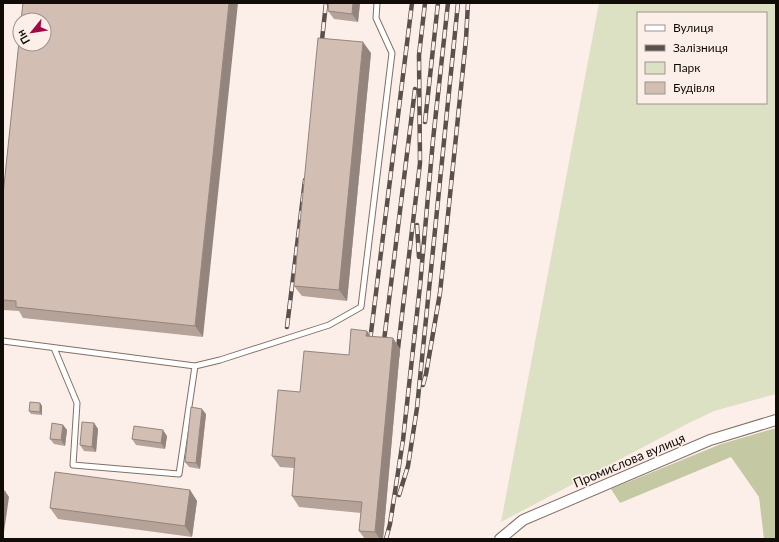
<svg xmlns="http://www.w3.org/2000/svg" width="779" height="542" font-family="Lato,sans-serif">
	<style>
		.green { fill: #dde1c3; fill-rule: evenodd }
		.forest { fill: #c4c8a3 }
		.lines { fill: none; stroke-linecap: round; stroke-linejoin: round }
		.service-casing { stroke: #827066; stroke-width: 7 }
		.minor-casing { stroke: #827066; stroke-width: 12 }
		.service { stroke: #fff; stroke-width: 5 }
		.minor { stroke: #fff; stroke-width: 10 }
		.rail-casing { stroke: #59514c; stroke-width: 4.5 }
		.rail { stroke: #fcefe9; stroke-width: 3; stroke-dasharray: 9; stroke-linecap: butt }
		.wall { fill: #b5a39a }
		.shaded-wall { fill: #93857d }
		.building { fill: #d2beb3; stroke: #93857d }
		.labels { text-anchor: middle; stroke-width: 3.5; stroke-linejoin: round; paint-order: stroke }
		.street-label { font-size: 13px; fill: #120c08; stroke: #fcefe9 }
	</style>
	<rect width="100%" height="100%" fill="#fcefe9"/>
	<!-- green -->
	<path class="green" d="M599 3H776V394L714 411 689 423 501 522ZM638 13H766V103H638Z"/>
	<!-- forest -->
	<path class="forest" d="M776 428V539H764L759 497 731 457 620 503 611 489 721 444Z"/>
	<g class="lines">
		<!-- service casing -->
		<g class="service-casing">
			<path id="service" d="M3 341 195 366 220 360 329 325 361 307 392 53 376 18 377 3
				M54 348 77 403 73 465 179 474 195 366"/>
		</g>
		<!-- minor casing -->
		<g class="minor-casing">
			<path id="minor" d="M500 539 523 520 710 440 776 420"/>
		</g>
		<!-- service -->
		<use href="#service" class="service"/>
		<!-- minor -->
		<use href="#minor" class="minor"/>
		<!-- rail casing -->
		<g class="rail-casing">
			<path id="rail" d="M321 49 326 3
				M425 122 438 3
				M417 225 419 257
				M287 327 305 180
				M370 341 412 3
				M383 349 415 89
				M397 357 420 163 419 55 425 3
				M423 385 426 374 440 293 466 39 468 3
				M399 495 408 466 417 408 458 3
				M386 539 390 524 403 440 420 286 433 140 448 3"/>
		</g>
		<!-- rail -->
		<use href="#rail" class="rail"/>
	</g>
	<!-- wall -->
	<path class="wall" d="M360 3 358 22 334 19 328 11Z
		M20 32 203 337 23 318 19 311 3 310V195Z
		M371 53 347 301 302 296 294 286Z
		M370 336 393 338 400 349 383 539H365L359 531 361 513 299 507 292 496 294 468 280 467 272 456 349 355Z
		M40 403 42 406V415L31 414 29 411Z
		M206 414 200 469 189 467 185 462Z
		M94 423 98 429 96 452 84 451 80 445Z
		M63 425 67 430 65 446 54 444 50 439Z
		M167 436 165 449 136 445 132 439Z
		M190 490 197 501 192 537 58 519 50 508Z"/>
	<!-- shaded-wall -->
	<path class="shaded-wall" d="M229 3H238L203 337 195 326Z
		M353 3H360L358 22 352 14Z
		M363 42 371 53 347 301 339 290Z
		M367 331 374 342 366 336Z
		M393 338 400 349 383 539H380L375 532Z
		M40 403 42 406V415L40 412Z
		M202 409 206 414 200 469 196 463Z
		M94 423 98 429 96 452 92 447Z
		M63 425 67 430 65 446 61 440Z
		M163 430 167 436 165 449 161 443Z
		M190 490 197 501 192 537 185 526Z
		M5 491 9 497 3 539V505Z"/>
	<!-- building -->
	<path class="building" d="M23 3H229L195 326 16 307V301L3 300V195L20 32V44H44V20H21Z
		M329 3H353L352 14 328 11Z
		M318 38 363 42 339 290 294 286Z
		M351 329 367 331 366 336 393 338 375 532 359 531 362 502 292 496 295 458 272 456 278 390 300 392 304 351 349 355Z
		M30 402 40 403V412L29 411Z
		M191 407 202 409 196 463 185 462Z
		M82 422 94 423 92 447 80 445Z
		M52 423 63 425 61 440 50 439Z
		M134 426 163 430 161 443 132 439Z
		M55 472 190 490 185 526 50 508Z
		M3 491H5L3 505Z"/>
	<g class="labels">
		<!-- street labels -->
		<g class="street-label">
			<text transform="translate(629 460) rotate(-23)" y="5">Промислова вулиця</text>
		</g>
	</g>
	<!-- border -->
	<rect width="779" height="542" fill="none" stroke="#120c08" stroke-width="8"/>
	<!-- legend -->
	<rect x="637" y="12" width="130" height="92" fill="#fcefe9" stroke="#9e948f"/>
	<rect x="645" y="25" width="20" height="6" fill="#ffffff" stroke="#9e948f"/>
	<text x="673" y="32" font-size="12" fill="#120c08">Вулиця</text>
	<rect x="645" y="45" width="20" height="6" fill="#59514c" stroke="#9e948f"/>
	<text x="673" y="52" font-size="12" fill="#120c08">Залізниця</text>
	<rect x="645" y="62" width="20" height="12" fill="#dde1c3" stroke="#9e948f"/>
	<text x="673" y="72" font-size="12" fill="#120c08">Парк</text>
	<rect x="645" y="82" width="20" height="12" fill="#d2beb3" stroke="#9e948f"/>
	<text x="673" y="92" font-size="12" fill="#120c08">Будівля</text>
	<!-- north arrow -->
	<g transform="translate(32 32) rotate(240)"><circle r="19" fill="#fcefe9" stroke="#9e948f"/>
	<path d="M0-3L7 15L0 10L-7 15Z" fill="#a20846"/>
	<text y="-6" font-size="11" font-weight="bold" text-anchor="middle" fill="#120c08">Пн</text>
	</g>
</svg>
